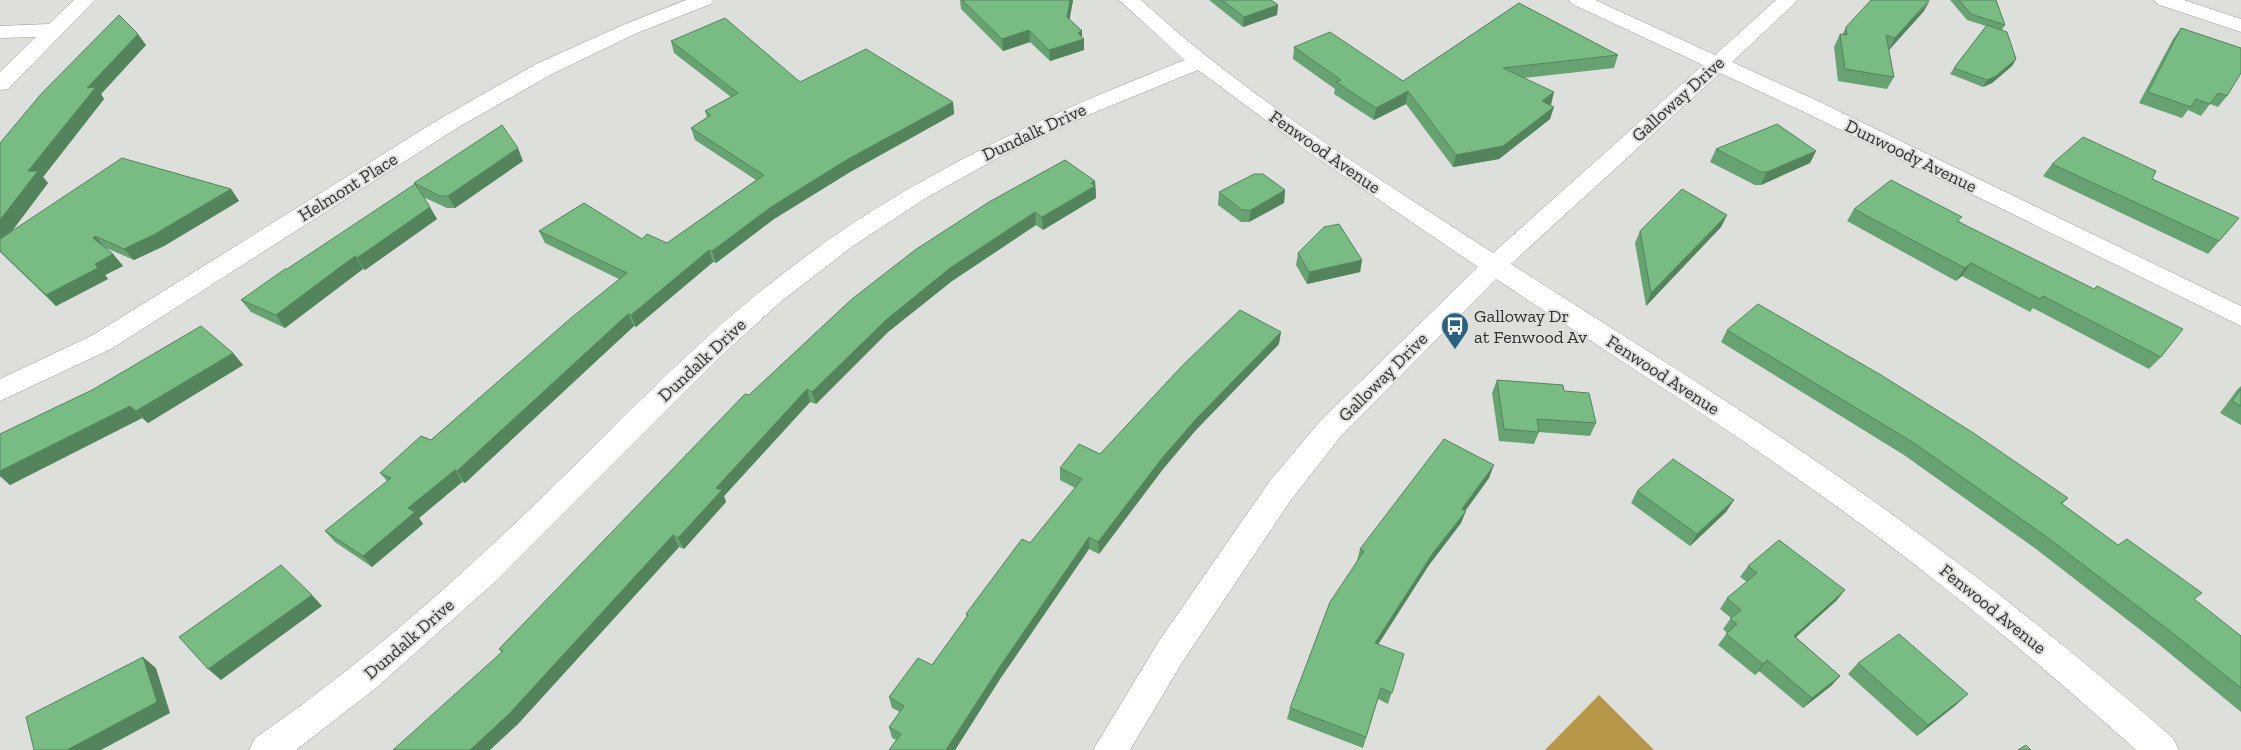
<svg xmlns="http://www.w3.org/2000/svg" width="2241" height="750" font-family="'Zilla Slab',serif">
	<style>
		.forest { fill: #b89647 }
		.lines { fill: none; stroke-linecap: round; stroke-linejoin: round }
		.minor-casing { stroke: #9d9f9b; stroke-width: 1 }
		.minor { fill: #fff; fill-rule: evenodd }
		.wall { fill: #67a272 }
		.shaded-wall { fill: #54845c }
		.building { fill: #78bc84; stroke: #54845c }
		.labels { text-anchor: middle; stroke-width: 4; stroke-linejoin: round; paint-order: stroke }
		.street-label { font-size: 18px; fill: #303130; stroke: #dddfdb }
		.poi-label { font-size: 18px; fill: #303130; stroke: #dddfdb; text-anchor: start }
	</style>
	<rect width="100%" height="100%" fill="#dddfdb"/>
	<!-- forest -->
	<path class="forest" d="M1599 695 1654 750H1545Z"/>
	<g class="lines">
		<!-- minor casing -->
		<g class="minor-casing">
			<path id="minor" d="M74 0H95L8 89 0 90V72L36 37 0 38V26L49 24Z
				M686 0H714L711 4 637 33 552 74 457 128 111 349 0 401V379L93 335 441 118 536 64 623 25Z
				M1119 0H1141C1248 98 1372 174 1493 253L1703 65 1572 4 1569 0H1595L1715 55 1776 0H1798L1732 62 1818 101 2241 306V326L1802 111 1720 73 1511 264C1623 336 1736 405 1845 481 1959 560 2068 647 2173 738L2179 750H2136C2036 660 1932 574 1822 496 1716 420 1605 351 1496 279L1341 436 1291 500 1183 661 1130 750H1093L1159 641 1269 482 1321 420 1478 267 1310 153 1198 70 1081 118 1001 156 926 198 853 246 784 299 722 355 497 580 376 688 296 750H249L255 738C354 670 445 591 532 507 610 433 682 354 766 287 893 184 1034 119 1185 60Z
				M2154 0H2184L2241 19V32L2157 4Z"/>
		</g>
		<!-- minor -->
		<use href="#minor" class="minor"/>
	</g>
	<!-- wall -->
	<path class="wall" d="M960 0H1073L1069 19 1082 31V37L1084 39V50L1050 61 1030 42 1003 51 961 9Z
		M1209 0H1271L1278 5 1277 15 1243 27Z
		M1950 0H1996L2005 25 2002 30 2016 59 2012 66 1992 83 1983 87 1950 74 1954 68 1986 26 1967 20Z
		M1519 3 1618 55 1614 68 1523 78 1551 105 1550 119 1499 159 1453 167 1406 104 1374 120 1334 94 1335 89 1293 59 1294 47 1403 81Z
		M1924 11 1889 50 1894 77 1887 89 1838 81 1834 47 1840 34 1842 35 1846 27Z
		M2181 28 2227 96 2218 107 2210 104 2201 116 2188 110 2182 118 2139 103 2173 39Z
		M671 41 800 82 953 102 954 114 850 172 774 219 716 263 713 262 636 327 634 326 465 483 462 482 419 518 423 524 372 567 335 542 325 531 387 481 380 473 431 440 619 279 545 243 539 231 642 239 667 243 756 180 695 140 691 128 707 117 705 111 731 97 674 53Z
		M146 45 101 94 104 99 43 177 48 183 12 231 231 189 239 201 164 246 134 260 106 248 113 254 123 266 105 275 108 279 56 306 0 252V143Z
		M1716 149 1816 151 1810 163 1761 185H1755L1710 162Z
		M523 161 455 208H447L423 197 437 219 365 270 363 269 285 328 251 312 241 300 416 186 414 183Z
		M2052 164 2152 179 2239 218 2208 254 2043 176Z
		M1095 181 1096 198 1043 230 1036 225 952 281 888 332 816 404 810 402 724 496 726 502 684 549 679 547 517 725 502 653 499 649 749 395 852 299Z
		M1285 190 1284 203 1249 222H1241L1218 205 1219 192Z
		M1854 209 1959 221 2161 357 2149 369 2033 308 2030 312 1962 276 1956 281 1847 221Z
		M1727 215 1721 227 1646 306 1635 243 1640 231Z
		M1298 253 1362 260 1360 272 1307 284 1296 265Z
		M1727 330 2068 498 2062 504 2118 545 2194 599 2241 636V712L2156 642 2036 549 1904 455 1721 342Z
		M1279 344 1195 431 1163 469 1099 554 1089 549 1000 679 955 750H889L896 740 892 738 889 727 900 712 892 708 889 697 932 665 967 617 966 614 1030 543 1075 488 1060 480V468L1100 454Z
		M233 353 243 365 148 423 142 418 10 485 0 476V434Z
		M1497 380 1564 391 1596 423 1590 436 1539 432 1534 444 1499 441 1492 393Z
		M2241 386V425L2220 413 2237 390Z
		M1489 478 1465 511 1461 523 1429 565 1378 645 1404 654 1388 704 1378 699 1363 748 1287 719 1290 708 1357 561 1360 549Z
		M1637 491 1734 500 1726 512 1690 546 1631 503Z
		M1748 566 1845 590 1836 601 1796 637 1840 676 1831 686 1803 708 1759 671 1755 675 1718 645 1727 633 1723 629 1731 618 1720 609 1727 598 1747 582 1740 577Z
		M1858 663 1956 705 1917 736 1848 674Z"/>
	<!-- shaded-wall -->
	<path class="shaded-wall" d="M1070 0H1073L1068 29 1067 17Z
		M1930 0 1924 11 1888 51 1895 38Z
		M1278 5 1277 15 1243 27 1244 17Z
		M1029 30 1030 42 1003 51 1002 39Z
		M1082 31V39H1084V50L1050 61 1049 50 1078 33Z
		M138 34 146 45 101 94 104 99 43 177 48 183 0 247V220L28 171 87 88Z
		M2016 59 2012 66 1992 83 1983 87 1987 80Z
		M1408 91 1406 104 1374 120 1376 108Z
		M1554 92 1551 105 1539 113 1542 101Z
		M953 102 954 114 850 172 774 219 716 263 712 251 771 207 848 159Z
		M1554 107 1550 119 1499 159 1453 167 1456 155Z
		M518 148 523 161 455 208 448 196Z
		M1816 151 1810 163 1761 185 1767 172Z
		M1095 181 1096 198 1043 230 1042 217Z
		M231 189 239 201 164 246 134 260 124 249Z
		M1285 190 1284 203 1249 222 1251 210Z
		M430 207 437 219 365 270 357 258Z
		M1035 212 1036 225 952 281 888 332 816 404 812 392 886 320 950 268Z
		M1727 215 1721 227 1646 306 1651 293Z
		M95 236 104 247 93 238Z
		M709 250 713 262 636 327 631 315Z
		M113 254 123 266 105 275 108 279 56 306 46 295 95 264Z
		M355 256 363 269 285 328 276 315Z
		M1362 260 1360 272 1307 284 1309 272Z
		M1971 263 1962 276 1956 281 1965 268Z
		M628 314 634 326 465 483 457 471Z
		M1281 332 1279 344 1195 431 1163 469 1099 554 1098 542 1163 457 1196 419Z
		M233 353 243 365 148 423 136 411Z
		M807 389 810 402 724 496 726 502 684 549 678 538 716 488Z
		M130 406 142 418 10 485 0 476V471Z
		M1494 465 1489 478 1458 521 1462 509Z
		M455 470 462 482 419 518 423 524 372 567 363 556 408 508Z
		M1734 500 1726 512 1690 546 1697 534Z
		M1466 511 1461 523 1429 565 1371 655 1375 643 1433 553Z
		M673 535 679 547 517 725 490 750H470Z
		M1089 537V549L1000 679 955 750H946L999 668Z
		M1845 590 1836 601 1786 646 1794 636Z
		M312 595 322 606 221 680 208 669Z
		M143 657 156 668 170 713 101 750H67Z
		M1767 660 1759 671 1755 675 1763 664Z
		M1840 676 1831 686 1803 708 1812 698Z
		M1968 694 1956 705 1917 736 1928 725Z"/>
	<!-- building -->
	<path class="building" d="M962 0H1070L1067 17 1082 31 1078 33 1084 39 1049 50 1029 30 1002 39Z
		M1222 0H1271L1278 5 1244 17Z
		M1871 0H1929L1895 38 1886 35 1894 77 1845 69 1840 34 1847 35 1846 27Z
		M1959 0H1996L2005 25 1971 14Z
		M1519 3 1618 55 1503 68 1554 92 1542 101 1554 107 1503 146 1456 155 1408 91 1376 108 1336 82 1341 80 1294 47 1330 32 1403 81Z
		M119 15 138 34 87 88 96 87 28 171H38L0 220V143L42 93Z
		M725 18 800 82 866 49 953 102 848 159 771 207 712 251 709 250 631 315 628 314 457 471 455 470 408 508 415 512 363 556 325 531 391 478 380 473 421 436 431 440 571 318 627 273 539 231 584 203 642 239 647 234 667 243 764 175 691 128 711 115 705 111 738 93 671 41Z
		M1987 25 2007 32 2016 59 1996 76 1987 80 1954 68Z
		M2181 28 2241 48V73L2227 96 2218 93 2210 104 2196 99 2191 107 2148 92Z
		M1777 124 1816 151 1767 172H1761L1716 149Z
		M502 125 518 148 448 196H440L414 183Z
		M2083 137 2156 171 2152 179 2239 218 2219 241 2052 164Z
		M122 158 231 189 155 234 124 249 95 236 93 238 113 254 95 264 98 268 46 295 0 251V239Z
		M1065 160 1095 181 1091 183 1095 186 1042 217 1035 212 950 268 886 320 812 392 807 389 716 488 722 490 678 538 673 535 509 714 470 750H393L503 651 499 649 745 394 749 395 852 299 915 250 989 202Z
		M1254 174H1263L1285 190 1251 210H1242L1219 192Z
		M1891 180 1962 217 1957 221 2094 289 2097 286 2183 329 2161 357 2043 296 2040 299 1971 263 1965 268 1854 209Z
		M415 184 430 207 357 258 355 256 276 315 241 300 285 269H287Z
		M1682 189 1727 215 1651 293 1640 231Z
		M1339 224 1362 260 1309 272 1298 253 1324 227Z
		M1758 304 1881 375 1972 432 2068 498 2061 503 2118 545 2127 539 2202 593 2194 599 2241 636V688L2170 631 2048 538 1914 443 1727 330Z
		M1240 310 1281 332 1196 419 1163 457 1098 542 1089 537 999 668 946 750H889L901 734 889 727 904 706 889 697 918 658 932 665 968 615 966 614 1022 539 1030 543 1082 479 1060 468 1079 444 1100 454 1182 366Z
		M201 326 233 353 136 411 130 406 0 471V434L92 390Z
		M1497 380 1563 385 1564 391 1589 393 1596 423 1537 419 1539 432 1504 429Z
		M2241 389V406L2232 401Z
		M1444 439 1494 465 1462 509 1466 511 1433 553 1375 643 1404 654 1392 693 1381 688 1366 737 1290 708 1330 602 1364 551 1360 549Z
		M1673 459 1734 500 1697 534 1637 491Z
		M1779 540 1845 590 1794 636 1840 676 1812 698 1767 660 1763 664 1726 634 1737 624 1730 619 1741 610 1727 598 1757 573 1748 566Z
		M281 565 312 595 208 669 179 637Z
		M1899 634 1968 694 1928 725 1858 663Z
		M143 657 157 702 67 750H34L26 717Z
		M2026 745 2031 750H2018Z"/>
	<!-- icons -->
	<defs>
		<g id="bus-pin" transform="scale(1.4375)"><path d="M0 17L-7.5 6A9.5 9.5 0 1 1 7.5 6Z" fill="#2b617c" stroke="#dddfdb"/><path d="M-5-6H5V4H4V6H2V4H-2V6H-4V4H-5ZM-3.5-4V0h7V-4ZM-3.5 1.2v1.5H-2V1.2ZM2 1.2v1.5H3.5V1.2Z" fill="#fff"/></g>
	</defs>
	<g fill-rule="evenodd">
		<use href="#bus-pin" x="1455" y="326"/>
	</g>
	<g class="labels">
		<!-- street labels -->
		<g class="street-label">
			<text transform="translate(1678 99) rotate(-42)" y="6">Galloway Drive</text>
			<text transform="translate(1034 132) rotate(-25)" y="6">Dundalk Drive</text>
			<text transform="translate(1325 152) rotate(35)" y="6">Fenwood Avenue</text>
			<text transform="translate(1911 156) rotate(26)" y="6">Dunwoody Avenue</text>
			<text transform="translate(348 187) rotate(-32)" y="6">Helmont Place</text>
			<text transform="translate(702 360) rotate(-43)" y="6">Dundalk Drive</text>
			<text transform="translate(1663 375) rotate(33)" y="6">Fenwood Avenue</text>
			<text transform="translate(1383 377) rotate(-45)" y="6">Galloway Drive</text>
			<text transform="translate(1993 609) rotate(39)" y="6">Fenwood Avenue</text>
			<text transform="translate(409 639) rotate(-41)" y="6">Dundalk Drive</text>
		</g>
		<!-- poi labels -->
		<g class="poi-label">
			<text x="1474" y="322">Galloway Dr<tspan x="1474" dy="21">at Fenwood Av</tspan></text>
		</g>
	</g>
</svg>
